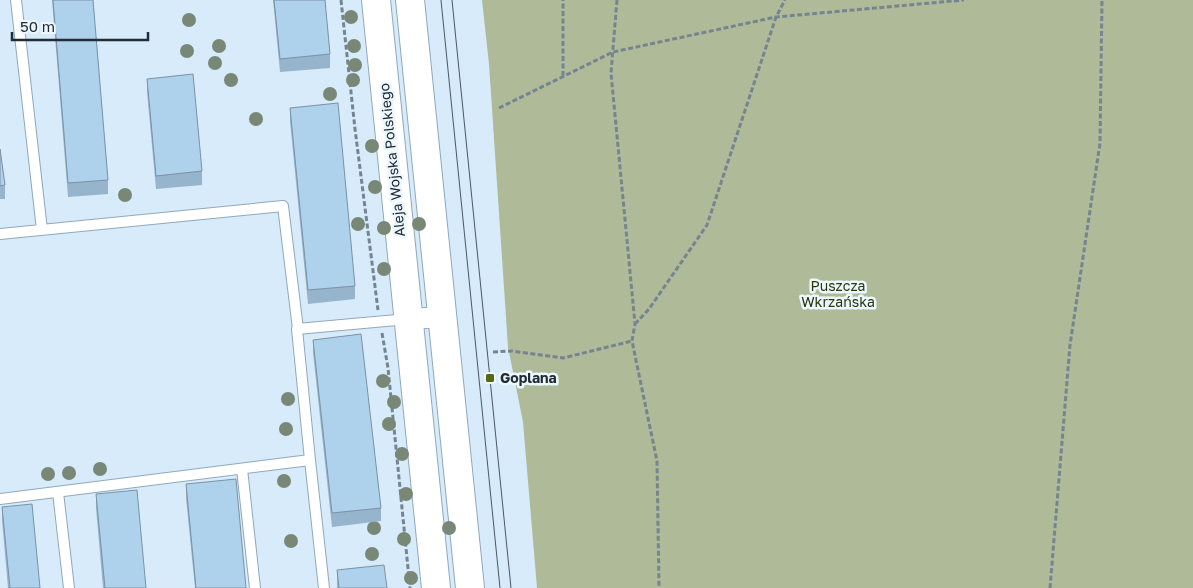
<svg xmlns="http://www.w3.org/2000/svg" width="1193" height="588" font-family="'Golos Text',sans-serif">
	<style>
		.green { fill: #afba98 }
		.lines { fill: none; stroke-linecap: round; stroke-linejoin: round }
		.lane-casing { stroke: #90a8bb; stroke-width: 12 }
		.street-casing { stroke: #90a8bb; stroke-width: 22 }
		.secondary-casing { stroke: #90a8bb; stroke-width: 30 }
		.path { stroke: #768490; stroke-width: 3; stroke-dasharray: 5 2.5; stroke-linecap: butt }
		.lane { stroke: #fff; stroke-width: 10 }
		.street { stroke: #fff; stroke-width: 20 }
		.secondary { stroke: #fff; stroke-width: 28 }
		.tram { stroke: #4b5761; stroke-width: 1 }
		.tree { fill: #788776 }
		.wall { fill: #96b4cb }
		.building { fill: #aed1ec; stroke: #7a92a5 }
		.poi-dot { fill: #556915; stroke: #ecf7ff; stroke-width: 2 }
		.labels { text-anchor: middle; stroke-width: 5; stroke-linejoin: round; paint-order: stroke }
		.street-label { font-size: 14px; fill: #232c34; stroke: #ecf7ff }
		.park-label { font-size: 14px; fill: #2b3609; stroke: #ecf7ff }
		.poi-label { font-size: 14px; font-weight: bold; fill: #232c34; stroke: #ecf7ff; text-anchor: start }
	</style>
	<rect width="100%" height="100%" fill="#d7ebfb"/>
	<!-- green -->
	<path class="green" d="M482 0H1193V588H537L523 422 508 347 489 64Z"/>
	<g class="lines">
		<!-- lane casing -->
		<g class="lane-casing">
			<path id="lane" d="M16 0 42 230
				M0 234 283 206 298 329
				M310 460 324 588
				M242 469 255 588
				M58 492 69 588
				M0 499 310 460 297 329 408 319"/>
		</g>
		<!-- street casing -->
		<g class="street-casing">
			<path id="street" d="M409 319 444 317"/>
		</g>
		<!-- secondary casing -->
		<g class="secondary-casing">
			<path id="secondary" d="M376 0 436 588
				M410 0 470 588"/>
		</g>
		<!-- path -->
		<path class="path" d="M341 0 355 129 378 310
			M617 0 611 73 635 324 632 341 657 461 659 588
			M563 76V0
			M499 108 613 52 776 17 964 0
			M635 324 649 309 707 225 776 17 785 0
			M382 333 388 368 410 588
			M493 352 512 351 563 358 632 341
			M1050 588 1070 345 1100 143 1102 0"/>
		<!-- lane -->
		<use href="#lane" class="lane"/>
		<!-- street -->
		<use href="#street" class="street"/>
		<!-- secondary -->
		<use href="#secondary" class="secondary"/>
		<!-- tram -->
		<path class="tram" d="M441 0 500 588
			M452 0 511 588"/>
	</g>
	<!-- trees -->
	<g class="tree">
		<circle cx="351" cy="17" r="7"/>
		<circle cx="189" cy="20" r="7"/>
		<circle cx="219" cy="46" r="7"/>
		<circle cx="354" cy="46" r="7"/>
		<circle cx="187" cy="51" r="7"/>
		<circle cx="215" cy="63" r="7"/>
		<circle cx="355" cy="65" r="7"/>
		<circle cx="231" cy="80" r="7"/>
		<circle cx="353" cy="80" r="7"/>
		<circle cx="330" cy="94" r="7"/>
		<circle cx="256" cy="119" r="7"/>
		<circle cx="372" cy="146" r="7"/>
		<circle cx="375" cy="187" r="7"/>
		<circle cx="125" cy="195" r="7"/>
		<circle cx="358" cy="224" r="7"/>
		<circle cx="419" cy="224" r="7"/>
		<circle cx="384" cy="228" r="7"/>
		<circle cx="384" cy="269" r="7"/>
		<circle cx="383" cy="381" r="7"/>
		<circle cx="288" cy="399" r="7"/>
		<circle cx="394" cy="402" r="7"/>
		<circle cx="389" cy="424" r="7"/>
		<circle cx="286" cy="429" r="7"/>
		<circle cx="402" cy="454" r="7"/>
		<circle cx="100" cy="469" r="7"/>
		<circle cx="69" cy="473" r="7"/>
		<circle cx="48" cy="474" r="7"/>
		<circle cx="284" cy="481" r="7"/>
		<circle cx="406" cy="494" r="7"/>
		<circle cx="374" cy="528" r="7"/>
		<circle cx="449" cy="528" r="7"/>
		<circle cx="404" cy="539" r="7"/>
		<circle cx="291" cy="541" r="7"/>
		<circle cx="372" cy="554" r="7"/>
		<circle cx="411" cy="578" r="7"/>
	</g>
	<!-- wall -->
	<path class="wall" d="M52 0H93L108 180V194L68 197Z
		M273 0H325L330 54V68L280 72Z
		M147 79 202 171V185L156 189 147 92Z
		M290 108 355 286V299L308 304 290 121Z
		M0 149 5 185V199H0Z
		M313 340 381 508V521L332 527 313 353Z
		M186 484 246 588H195L186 498Z
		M96 494 146 588H103L96 508Z
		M2 507 40 588H8L2 520Z
		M337 570 387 588H337Z"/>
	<!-- building -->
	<path class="building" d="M53 0H93L108 180 68 183Z
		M274 0H325L330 54 280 59Z
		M193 74 202 171 156 176 147 79Z
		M338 103 355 286 308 290 290 108Z
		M0 149 5 185 0 186Z
		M361 334 381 508 332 513 313 340Z
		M236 479 246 588H196L186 484Z
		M137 490 146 588H105L96 494Z
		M32 504 40 588H10L2 507Z
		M384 565 387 588H339L337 570Z"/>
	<!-- markers -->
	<rect class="poi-dot" x="485" y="373" width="10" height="10" rx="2.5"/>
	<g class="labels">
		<!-- street labels -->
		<g class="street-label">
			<text transform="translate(392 160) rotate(-96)" y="5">Aleja Wojska Polskiego</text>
		</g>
		<!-- park labels -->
		<g class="park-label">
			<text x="838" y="291">Puszcza<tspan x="838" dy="16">Wkrzańska</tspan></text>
		</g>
		<!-- poi labels -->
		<g class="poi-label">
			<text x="500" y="383">Goplana</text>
		</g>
	</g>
	<!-- scale -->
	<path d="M12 32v8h136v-8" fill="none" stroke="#232c34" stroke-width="2.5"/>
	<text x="20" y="32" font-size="15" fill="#232c34" stroke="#ecf7ff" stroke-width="4" paint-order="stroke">50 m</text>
</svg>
